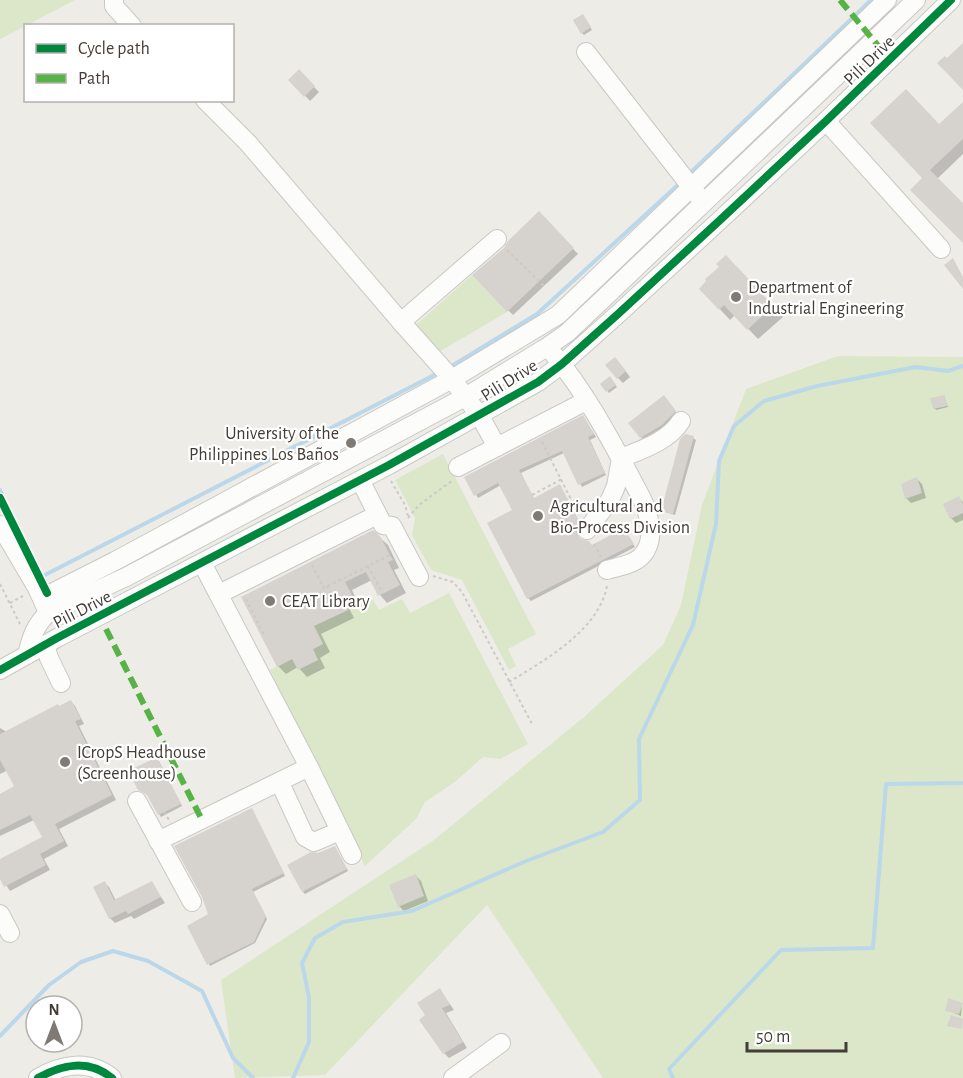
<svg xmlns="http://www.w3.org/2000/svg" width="963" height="1078" font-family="'Alegreya Sans',sans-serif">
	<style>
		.green { fill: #dbe7c8 }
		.shadow { fill: #0003 }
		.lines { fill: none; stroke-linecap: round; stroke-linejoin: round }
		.stream { stroke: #bad8ea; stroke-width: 4 }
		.building { fill: #d6d3ce }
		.minor-casing { stroke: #cac8c3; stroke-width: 20 }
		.path { stroke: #cccac7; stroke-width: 2; stroke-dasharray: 3 3; stroke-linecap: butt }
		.minor { stroke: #fcfcfb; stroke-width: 18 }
		.quiet { stroke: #57b346; stroke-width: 6; stroke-dasharray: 12 6; stroke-linecap: butt }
		.cycleway-casing { stroke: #fff; stroke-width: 11 }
		.cycleway { stroke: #00873e; stroke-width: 8 }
		.poi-dot { fill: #7f7a73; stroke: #fff; stroke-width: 2 }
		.labels { text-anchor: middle; stroke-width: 4.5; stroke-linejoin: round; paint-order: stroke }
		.street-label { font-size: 18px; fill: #433d35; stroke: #fff }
		.poi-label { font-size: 18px; fill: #433d35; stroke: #fff; text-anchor: start }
	</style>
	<rect width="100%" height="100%" fill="#eeece7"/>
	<!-- green -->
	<path class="green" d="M0 0H75L0 39Z
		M472 275 507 312 439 352 416 325Z
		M838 356 963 357V1078H603L487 905 325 1075 235 1078 221 980 434 840 584 717 663 645 681 605 702 505 746 389Z
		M443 454 536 634 508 649 516 666 509 670 462 580 431 570 412 535 415 518 395 480Z
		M449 593 528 744 500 759 483 757 456 781 425 802 416 819 365 866 270 670 292 659 318 660 313 649 323 644 314 626 372 599 379 610 402 599 410 613Z"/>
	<!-- shadow -->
	<path class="shadow" d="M584 17 592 30 584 35 582 33Z
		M299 72 319 92 310 101 290 80Z
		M963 104V154L937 179 963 205V241L924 178 939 126Z
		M539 213 578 254 513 315 474 276 506 248Z
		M737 267 783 317 758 339 735 315 730 320 701 289 709 282Z
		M620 364 630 377 623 383 618 378Z
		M610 378 617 387 609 393 602 384Z
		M944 397 948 407 936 410 934 408Z
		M666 399 677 414 664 427 643 439 641 437Z
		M585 420 596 437 590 440 606 475 582 487 564 453 521 473 534 499 562 489 581 525 578 533 579 539 594 553 624 530 635 547 531 601 528 598 514 511 501 485 478 498 466 477Z
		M693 438 696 440 675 515 665 512 663 510Z
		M917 479 922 484 926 498 911 503 906 498Z
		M959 498 963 502V520L956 523 951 518Z
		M379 537 388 545 399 568 394 570 406 593 387 603 380 595 372 580 352 590 358 603 349 608 354 618 321 634 330 652 320 658 325 668 307 677 298 667 286 674 278 666Z
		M71 702 75 706 84 724 79 726 116 800 59 829 68 846 44 859 50 870 10 891 0 876V861L44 838 34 820 0 836V796L16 787 8 770 0 774V728L7 732Z
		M159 761 182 806 161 817 159 814Z
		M253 811 285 876 253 892 267 919 255 943 210 966 189 926 210 915Z
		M336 849 348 871 305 894 303 892 318 854Z
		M416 876 421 881 428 901 404 911 399 906Z
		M104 882 109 887 116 901 152 883 165 903 134 919 131 916 115 923 110 918 95 887Z
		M440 990 454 1010 446 1013 467 1048 449 1058 444 1053 427 1015Z
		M962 1004 961 1016 947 1010Z"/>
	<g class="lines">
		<!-- stream -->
		<path class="stream" d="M687 176 871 0
			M450 367 537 314 680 183
			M0 490 41 577 438 373
			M0 1036 49 985 81 962 113 951 148 961 202 991 233 1058 253 1078
			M293 1078 309 1042V998L302 963 315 938 343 922 412 911 526 861 603 832 640 800 639 739 693 625 716 524 719 461 734 426 764 401 817 386 916 367 948 371 963 366
			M673 1078 669 1069 781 950 873 948 886 784 963 783"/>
	</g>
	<!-- building -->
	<path class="building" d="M583 14 591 27 581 34 573 20Z
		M963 43V90L937 63 945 56 947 58Z
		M299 69 315 86 304 97 288 80Z
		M906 89 939 124 963 102V139L930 170 963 203V243L910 190 922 178 870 123Z
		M539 211 574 248 507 312 472 275 504 248 508 241Z
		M726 255 773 306 747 330 724 305 719 310 699 289 706 281 705 279 719 267 716 264Z
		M953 258 963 277V289L944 265Z
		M615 357 626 371 617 379 605 365Z
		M610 376 616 385 606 392 600 384Z
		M664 395 676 411 662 425 640 438 628 423Z
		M945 395 947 406 933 409 930 398Z
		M583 415 594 434 588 437 605 473 578 485 562 451 519 470 534 498 560 484 579 522 576 529 577 535 581 539 589 541 592 545 624 528 634 544 527 599 487 523 512 510 498 483 474 496 464 477Z
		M685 434 694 436 673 514 661 511 680 439Z
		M917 477 922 493 905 499 901 484Z
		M959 496 963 504V513L950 519 943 504Z
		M373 530 380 536 390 555 393 560 388 562 400 585 378 596 366 572 345 582 352 595 342 600 348 610 314 626 323 644 313 649 318 660 298 670 292 659 277 667 241 597Z
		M71 700 81 719 75 721 112 795 55 824 64 841 40 854 46 865 4 887 0 879V859L42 837 30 815 0 830V794L14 786 0 760V734L58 704 59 706Z
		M157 757 181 804 158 815 147 795 138 790 128 771Z
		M252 808 284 873 252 889 266 916 254 942 207 965 187 926 208 914 202 897 174 846Z
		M335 846 347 869 302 892 287 865 311 852 318 853Z
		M416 874 424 896 398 907 389 885Z
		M105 881 114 900 152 881 161 897 128 914 126 911 109 919 93 887Z
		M440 988 450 1005 442 1008 463 1042 443 1054 419 1020 425 1015 417 1003Z
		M948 998 963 1003 959 1014 945 1011Z
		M951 1015 963 1019 962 1029 947 1026Z"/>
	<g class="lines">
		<!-- minor casing -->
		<g class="minor-casing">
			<path id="minor" d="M114 0V6L132 26
				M586 52 699 197
				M205 100 248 143 401 322 452 379 480 416 497 447
				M826 121 941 249
				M401 322 497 239
				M554 355C584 390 608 435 630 476 635 487 643 498 646 509 650 521 653 538 646 550 639 564 621 566 607 570
				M458 467 586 401
				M360 480 383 525 392 526 419 577
				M0 525 37 588 46 608
				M587 530 610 500 616 486 621 458C641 450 669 441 681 421
				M202 563 309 767 352 855
				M219 594 377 515
				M42 598 115 561 452 379 558 315 887 0
				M45 645 49 658 61 683
				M27 655C31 638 35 625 48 613L126 577 467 396 547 347 567 333 603 299 916 0
				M0 670 57 638 389 465 538 382 562 364 618 314 719 221 826 121 951 0
				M280 783 305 837 314 842 340 831
				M137 801 192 902
				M158 841 309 767
				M0 914 10 933
				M38 1078C62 1064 89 1059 112 1078
				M453 1078 501 1043"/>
		</g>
		<!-- path -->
		<path class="path" d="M507 250 544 286
			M542 442 579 515
			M391 481 405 505 408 516
			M532 495 562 479
			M408 518 419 505 453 480
			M594 544 601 557
			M312 565 324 588 390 555
			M368 566 382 592
			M433 576 453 582 462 592 532 724
			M0 584 20 624
			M327 586 340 611
			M246 599 265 637
			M10 603 23 596
			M509 682C545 660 598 631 607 586
			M164 812 169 820"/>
		<!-- minor -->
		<use href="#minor" class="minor"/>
		<!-- quiet -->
		<path class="quiet" d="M840 0 890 60
			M106 629 202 820"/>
		<!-- cycleway casing -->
		<g class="cycleway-casing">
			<path id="cycleway" d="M0 498 47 593
				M0 670 57 638 389 465 538 382 562 364 618 314 719 221 826 121 951 0
				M38 1078C62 1064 89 1059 112 1078"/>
		</g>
		<!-- cycleway -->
		<use href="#cycleway" class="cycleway"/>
	</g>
	<!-- markers -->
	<g class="poi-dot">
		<circle cx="736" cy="297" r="6"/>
		<circle cx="351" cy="443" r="6"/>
		<circle cx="538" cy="516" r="6"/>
		<circle cx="270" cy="601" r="6"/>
		<circle cx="65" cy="762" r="6"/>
	</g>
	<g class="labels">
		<!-- street labels -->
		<g class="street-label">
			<text transform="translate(869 60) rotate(-44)" y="6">Pili Drive</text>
			<text transform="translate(509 380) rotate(-32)" y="6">Pili Drive</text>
			<text transform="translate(82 609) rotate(-27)" y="6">Pili Drive</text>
		</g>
		<!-- poi labels -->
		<g class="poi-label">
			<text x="748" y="293">Department of<tspan x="748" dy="21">Industrial Engineering</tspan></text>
			<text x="339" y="439" text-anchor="end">University of the<tspan x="339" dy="21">Philippines Los Baños</tspan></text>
			<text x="550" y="512">Agricultural and<tspan x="550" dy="21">Bio-Process Division</tspan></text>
			<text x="282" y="607">CEAT Library</text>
			<text x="77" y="758">ICropS Headhouse<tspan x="77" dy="21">(Screenhouse)</tspan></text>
		</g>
	</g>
	<!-- legend -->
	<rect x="24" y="24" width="210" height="78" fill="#ffffff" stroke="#b4b1ae" stroke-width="1.5"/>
	<rect x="36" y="44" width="30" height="9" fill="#00873e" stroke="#b4b1ae" stroke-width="1.5"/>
	<text x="78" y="54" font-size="18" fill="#433d35">Cycle path</text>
	<rect x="36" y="74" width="30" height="9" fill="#57b346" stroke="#b4b1ae" stroke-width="1.5"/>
	<text x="78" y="84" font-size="18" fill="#433d35">Path</text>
	<!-- north arrow -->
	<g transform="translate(54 1024)"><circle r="28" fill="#ffffff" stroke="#b4b1ae" stroke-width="1.5"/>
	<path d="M0-4.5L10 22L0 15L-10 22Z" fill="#7f7a73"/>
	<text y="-9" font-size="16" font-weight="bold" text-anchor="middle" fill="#433d35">N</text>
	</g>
	<!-- scale -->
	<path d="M747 1042v9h99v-9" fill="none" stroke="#433d35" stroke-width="3"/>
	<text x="756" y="1042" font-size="18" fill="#433d35" stroke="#ffffff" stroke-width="4.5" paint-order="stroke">50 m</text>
</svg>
